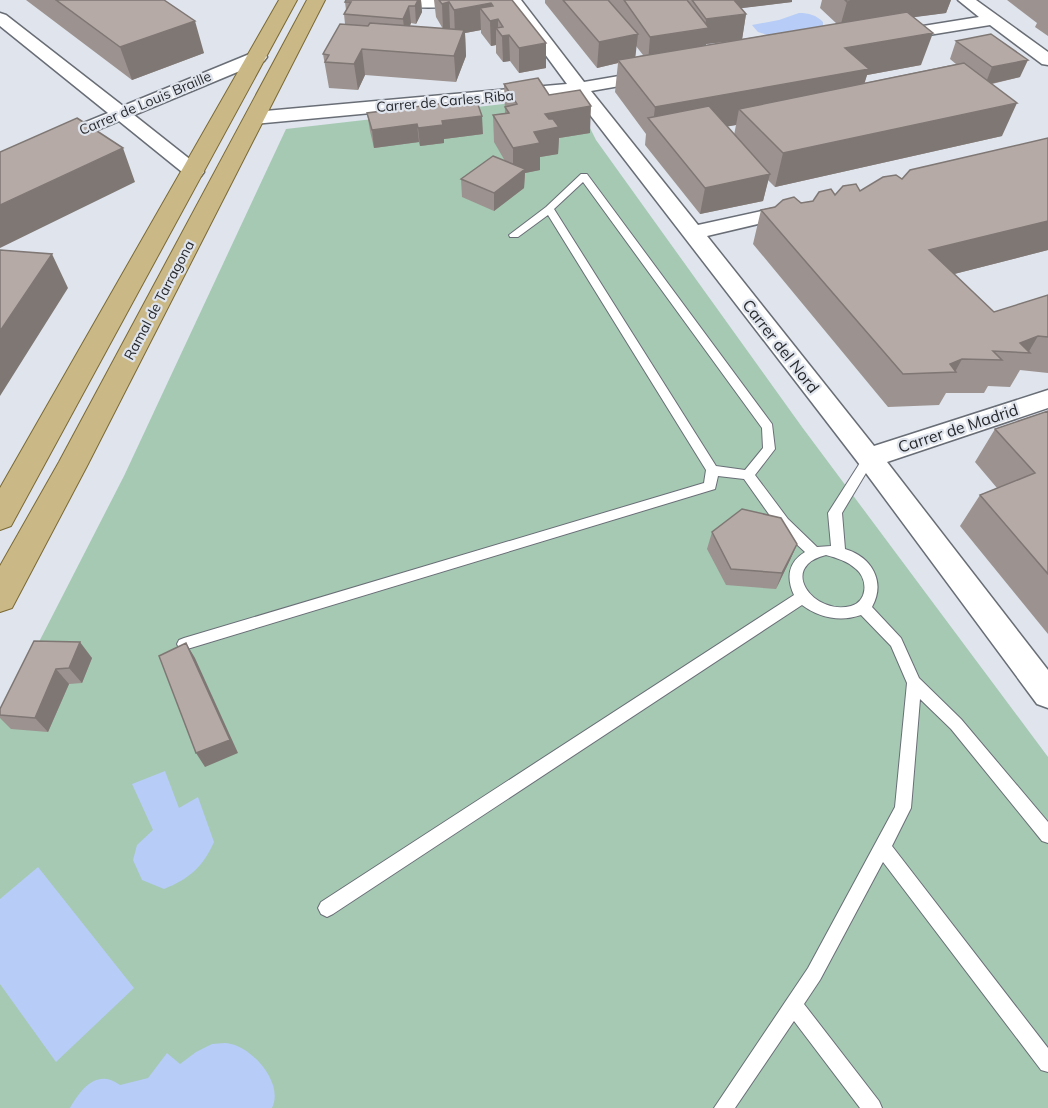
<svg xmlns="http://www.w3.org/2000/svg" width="1048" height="1108" font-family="Mulish,sans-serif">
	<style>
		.green { fill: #a5c9b3 }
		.water { fill: #b7ccf6 }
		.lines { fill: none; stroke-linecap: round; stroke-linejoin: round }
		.lane-casing { stroke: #696e76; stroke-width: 2 }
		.street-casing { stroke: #696e76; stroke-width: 3 }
		.primary-casing { stroke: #7b6934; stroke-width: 2 }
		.lane { fill: #fff; fill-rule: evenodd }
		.street { fill: #fff; fill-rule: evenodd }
		.primary { fill: #cab987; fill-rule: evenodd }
		.wall { fill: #9c928f; fill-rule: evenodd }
		.shaded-wall { fill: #7f7774 }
		.building { fill: #b5aaa6; stroke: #7f7774; stroke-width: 1.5 }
		.labels { text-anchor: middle; stroke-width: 4.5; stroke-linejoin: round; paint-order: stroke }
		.far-street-label { font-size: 14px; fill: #282a2d; stroke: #dfe4ed }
		.street-label { font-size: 16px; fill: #282a2d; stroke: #dfe4ed }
	</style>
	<rect width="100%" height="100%" fill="#dfe4ed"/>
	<!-- green -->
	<path class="green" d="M574 96 596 140 802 427 1048 757V1108H0V718L124 476 286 129Z"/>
	<!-- water -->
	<path class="water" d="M799 13C809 13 816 15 823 22V26L768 35 758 32 752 25 779 20Z
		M165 771 179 808 198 797 214 842C203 867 189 879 164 889L142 880 133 860 137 845 153 830 132 784Z
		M38 867 134 988 56 1062 0 984V899Z
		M212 1044C218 1044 225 1042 231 1044 254 1049 284 1084 272 1108H70C81 1089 97 1068 120 1085L148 1078 167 1053 180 1064 196 1052Z"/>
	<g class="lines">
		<!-- lane casing -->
		<g class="lane-casing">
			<path id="lane" d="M581 174H587L772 424 775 449 755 475 788 519 817 547 831 546 828 513 865 455H873L875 458 842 513 845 549C872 557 886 582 872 607L901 638 919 678 961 719 1048 822V843L1042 841 951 729 920 699 911 808 892 846 1048 1048V1072L1041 1070 883 862 820 980 804 1004 879 1101 882 1108H860L794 1021 735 1108H714L808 968 895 807 907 683 891 646 861 615C841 622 819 618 802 605L333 914 327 917 321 914 318 908 321 902 794 595C786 578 788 562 805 552L778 527 744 479 718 476 715 489 184 650 179 648 177 644 179 640 184 638 704 483 706 470 548 215 518 237H510L509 235 546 207ZM583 182 762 428 763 448 745 470 716 466 554 209ZM826 555C837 558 847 561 856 569 868 579 868 601 851 606 814 616 777 567 826 555Z"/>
		</g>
		<!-- street casing -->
		<g class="street-casing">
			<path id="street" d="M381 0H476C468 10 389 10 381 0Z
				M505 0H521L584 82 654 70 660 71 663 75 660 79 591 91 698 225 798 203 805 205 808 209 805 213 707 236 874 446 1048 390V408L887 462 1048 670V708L1037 704 860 465 574 94 254 124 247 122 245 118 247 114 254 112 567 84Z
				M958 0H976L1048 52V65L1042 64 990 25 892 41 884 36 892 31 979 17Z
				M0 13 6 15 123 106 252 53H264L267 57 264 61 134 115 201 168 204 172 201 176H187L119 121 0 170V157L108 113 0 26Z"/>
		</g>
		<!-- primary casing -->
		<g class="primary-casing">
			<path id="primary" d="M279 0H297L11 526 0 530V488Z
				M307 0H325L87 466 12 608 0 612V566L59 462Z"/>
		</g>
		<!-- lane -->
		<use href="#lane" class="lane"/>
		<!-- street -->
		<use href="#street" class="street"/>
		<!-- primary -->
		<use href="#primary" class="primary"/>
	</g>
	<!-- wall -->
	<path class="wall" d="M26 0H164L204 53 132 80Z
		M346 0H421L422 12 416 24 411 23 410 26 443 29 436 17 434 0H512L546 68 519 73 510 61 503 62 496 53V45L491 46 481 33V30L465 33 466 56 456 82 365 75 358 90 329 88 323 54 345 24 344 14 346 10 345 2Z
		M545 0H792V2L741 8 746 14 742 39 837 24 820 8 822 0H951L946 13 913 17 921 65 867 75 864 83 956 64 950 59 956 41 1020 77 992 84 1002 136 775 187 768 180 763 201 700 214 645 145 646 134 615 92 618 63 597 68 545 3ZM732 41 706 45V44ZM636 46 643 55 635 57ZM736 125 734 135 727 126Z
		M1007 0H1048V36L1035 27 1037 23Z
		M504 84 549 95 590 133 559 138 558 154 540 157V170L525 173 524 188 494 211 462 197 461 179 505 161 494 142 493 115 505 113Z
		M367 113 483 134 444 139V143L420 146 419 142 374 148 370 131Z
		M1048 138V250L954 274 994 312 1048 295V373L1020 370 1010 387 988 386 984 393H946L939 405 888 407 753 244 761 210 813 201 835 195 860 191Z
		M1048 411V634L960 526 980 495 997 488 975 462 995 429Z
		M712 532 797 544 790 560 776 589 726 585 707 549Z
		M34 641 92 658 82 683 69 684 48 732 11 729 0 718V709Z"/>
	<!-- shaded-wall -->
	<path class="shaded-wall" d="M418 0H421L422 12 416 24 415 6Z
		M720 0H792V2L718 11Z
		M862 0H951L946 13 840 27 847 2Z
		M449 2 450 28 443 29 442 4Z
		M491 3 492 20 498 19V31L496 28V45L491 46 490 21 480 8 481 30 465 33 466 56 456 82 454 56 455 35 454 10Z
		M409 6 411 23 405 36 403 19Z
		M746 14 742 40 706 44 705 53 648 63 650 37 705 29 706 19Z
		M195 21 204 53 132 80 120 47Z
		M933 33 921 65 867 75 859 102 739 109 736 125 664 138 653 124 655 107 845 48Z
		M638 34 635 60H618V63L597 68 599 42Z
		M509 35 510 61 503 62 502 36Z
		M546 43V68L519 73V48Z
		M362 49 365 75 358 90 354 64Z
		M1028 60 1020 77 985 85 992 67Z
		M1017 103 1002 136 775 187 783 153Z
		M591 106 590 133 559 138 558 154 540 157V170L525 173 524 188 494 211V193L513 175V148L534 132 545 114Z
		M482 116 483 134 444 139V143L420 146 418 128 442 121Z
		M417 124 419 142 374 148 372 130Z
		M123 148 135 182 0 248V205Z
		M770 174 763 201 700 214 705 188Z
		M1048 221V250L915 284 929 250Z
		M52 254 68 288 0 396V331Z
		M1038 336 1028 353 1020 343Z
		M962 359 955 372 950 364Z
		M797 544 790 560 776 589 782 573Z
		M80 642 92 658 82 683 69 668Z
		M186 643 195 658 238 753 205 767 196 753Z
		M56 669 69 684 48 732 35 718Z"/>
	<!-- building -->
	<path class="building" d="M56 0H164L195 21 120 47Z
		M346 0H418L415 6H409L403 19 344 14 351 2H345Z
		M439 0H512L546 43 519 48 509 35 502 36 496 28 503 27 498 19 490 21 480 8 493 6 491 3 454 10 449 2 442 4Z
		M563 0H608L638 34 599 42Z
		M624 0H687L709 28 650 37Z
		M692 0H734L746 14 706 19Z
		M845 0H862L847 2Z
		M907 12 933 33 845 48 869 69 655 107 618 60Z
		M370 23 464 30 454 56 362 49 354 64 325 62 329 55 323 54 340 24 368 26Z
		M991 34 1028 60 992 67 956 41Z
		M964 63 1017 103 783 153 739 109Z
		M538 78 549 95 580 90 591 106 545 114 549 119H553L559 127 534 132 540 143 513 148 493 115 509 113 505 107 517 104 504 84Z
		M476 99 482 116 442 121 443 125 418 128 417 124 372 130 367 113Z
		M709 106 770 174 705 188 648 118Z
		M77 118 123 148 0 205V152Z
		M1048 138V221L929 250 994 312 1048 295V337L1038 336 1020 343 1030 353 993 351 1002 360 962 359 950 364 956 372 903 374 761 210 775 207 783 200 794 197 801 203 813 201 819 192 831 189 835 195 843 186 856 184 860 191 883 177 896 175 902 179 910 170Z
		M493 156 525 169 494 193 461 179Z
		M0 250 52 254 0 331Z
		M1048 411V574L980 495 1035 473 995 429Z
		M742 509 781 518 797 544 782 573 731 569 712 532Z
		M34 641 80 642 69 668 56 669 35 718 0 715V709Z
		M186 643 230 740 196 753 159 656Z"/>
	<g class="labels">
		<!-- far-street labels -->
		<g class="far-street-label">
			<text transform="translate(445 101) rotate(-5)" y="5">Carrer de Carles Riba</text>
			<text transform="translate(145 103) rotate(-23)" y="5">Carrer de Louis Braille</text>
			<text transform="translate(159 300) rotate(-62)" y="5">Ramal de Tarragona</text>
		</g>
		<!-- street labels -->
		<g class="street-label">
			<text transform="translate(781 346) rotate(52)" y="6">Carrer del Nord</text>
			<text transform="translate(958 428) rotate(-18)" y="6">Carrer de Madrid</text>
		</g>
	</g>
</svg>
